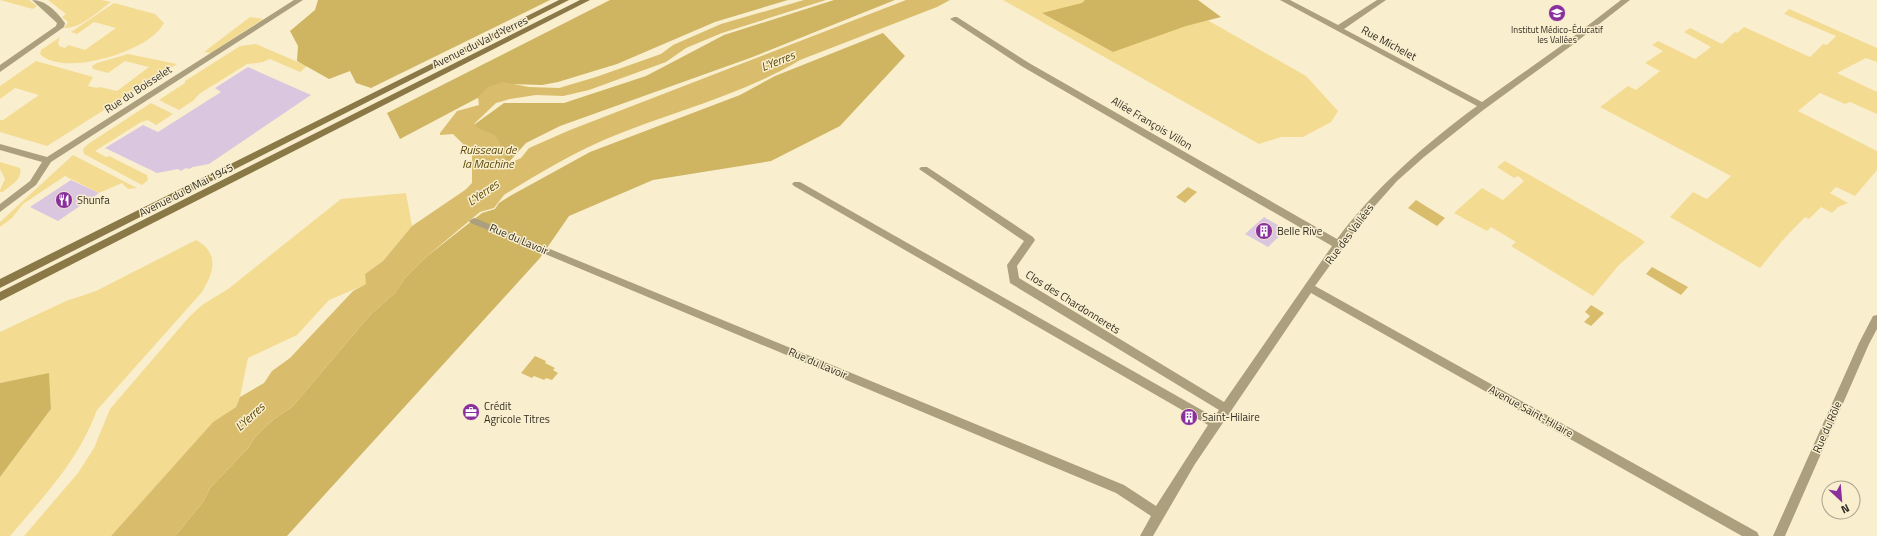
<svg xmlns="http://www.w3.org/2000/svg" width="1877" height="536" font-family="'Titillium Web',sans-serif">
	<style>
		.green { fill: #f4db92 }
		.forest { fill: #cfb462 }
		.water { fill: #d9bd6c }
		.building { fill: #dbc6e0 }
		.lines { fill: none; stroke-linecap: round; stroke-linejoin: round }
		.minor { fill: #ab9f7e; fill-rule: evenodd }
		.secondary { fill: #8a7946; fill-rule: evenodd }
		.labels { text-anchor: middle; stroke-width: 3; stroke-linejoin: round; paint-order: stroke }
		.far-poi-label { font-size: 9px; fill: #322d22; stroke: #f9efcf }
		.street-label { font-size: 11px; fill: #322d22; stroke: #f9efcf }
		.poi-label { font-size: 11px; fill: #322d22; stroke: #f9efcf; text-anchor: start }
		.water-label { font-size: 12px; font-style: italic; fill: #5d4a08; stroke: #f9efcf }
	</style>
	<rect width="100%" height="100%" fill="#f9efcf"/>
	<!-- green -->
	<path class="green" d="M0 0H29L37 6 33 9Z
		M48 0H101L111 2C98 11 81 29 64 28L68 22 62 17 66 14Z
		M1003 0H1172L1306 76 1338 111 1331 122 1303 137H1281L1259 144Z
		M114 3 155 14 164 23C151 51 63 78 40 54L41 50 60 37 58 43 59 46 65 48 68 45 85 50 116 28 94 22 77 34 71 32Z
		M1789 9 1877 48V62L1866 58 1837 73 1877 92V114L1850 102 1845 104 1820 93 1798 111 1877 151V170L1855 196 1836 187 1830 193 1848 203 1838 207 1832 213 1821 207 1809 219 1805 217 1782 241 1760 268 1670 217 1693 192 1707 199 1731 176 1600 107 1628 86 1636 90 1660 71 1645 63 1663 51 1652 45 1658 41 1695 59 1711 47 1684 32 1690 28 1722 44 1735 32 1737 33 1744 27 1810 57 1823 44 1827 45 1836 36 1784 14Z
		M250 17 263 19 211 53 204 52Z
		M256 44 307 66 300 72 270 59 263 62 247 64 199 94 194 100 179 110 159 100 185 83V81L240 46Z
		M128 54 177 64 47 146 0 132V120H3L39 95 15 88 0 99V86L36 61 93 77 88 86 97 88 100 87 117 91 149 67 125 61 108 73 93 69 92 66 97 63Z
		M151 103 173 114 156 125 148 120 141 122 95 151 106 157 109 156 147 175 148 180 142 185 84 154 83 149 88 144Z
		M73 155 137 188 128 189 122 183 99 193 65 176 23 204 12 218 0 227V222Z
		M1505 161 1638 237 1645 242 1619 265 1593 296 1511 246 1516 242 1491 227 1487 231 1454 213 1482 188 1503 200 1524 181 1518 176 1514 178 1497 167Z
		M0 162 20 168C23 180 10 185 3 192H0V190L5 179 0 169Z
		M406 193 412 226 383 261 365 274 367 284 329 300 297 335 248 358 240 397 236 407 213 422 111 536H24L78 473 94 448 110 409 189 317 202 305 228 289 341 199Z
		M196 240C199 242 206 246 208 250 218 263 209 280 202 292L97 410C78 461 45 495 10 536H0V477L51 409 49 374 0 383V332L66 301 96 291Z"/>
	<!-- forest -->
	<path class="forest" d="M318 0H550L371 88 356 83 350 71 329 79 297 61 298 46 290 31 315 10Z
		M610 0H788L715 22 617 64 558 82 542 85 504 84 400 139 387 113Z
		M834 0H895L750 58 560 126 526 143 508 163 471 127 504 103H564L646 76 724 35Z
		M1085 0H1198L1221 17 1186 26 1113 52 1042 13 1082 3Z
		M883 33 905 56 840 126 771 161 653 180 569 216 540 258 287 536H175L203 502 210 488 249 447 255 437 273 420 292 407 371 314 395 293 405 278 426 257 482 213 495 209 499 203 510 196 590 152 740 95 775 76Z
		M49 373 51 409 0 477V383Z"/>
	<!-- water -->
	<path class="water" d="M804 0H826L722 33 686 48 666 62 589 90 563 96 536 95 510 99 496 103 474 124 478 128 495 135 506 155 504 161 508 164 521 158 529 148 570 130 906 0H950L937 7 800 60C740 96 670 112 606 139 571 154 536 175 504 195L494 208 480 212 426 257 405 278 395 293 371 314 292 407 273 420 255 437 249 447 210 488 203 502 175 536H111L213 422 236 407 240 397 264 383 272 371 290 358 353 291 366 284 365 274 383 261 412 226 465 190 472 183V153L453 134 440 135V133L457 111 479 105 478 97 488 87 503 82 529 87 559 88 596 77 661 54 673 45 721 24Z
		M1188 187 1197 192 1185 203 1176 197Z
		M1416 200 1445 218 1437 226 1408 208Z
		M1652 267 1688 287 1681 295 1646 274Z
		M1591 305 1604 313 1591 326 1584 322 1590 316 1585 312Z
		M535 356 546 361 545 363 555 368 553 370 558 373 552 380 546 378 544 380 534 376 532 378 521 373Z"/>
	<!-- building -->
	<path class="building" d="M248 67 311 95 209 164 193 167 189 169 186 168 181 171 178 169 157 173 105 148 143 125 158 132 221 92 215 88Z
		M71 180 99 193 58 221 30 207Z
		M1264 217 1286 230 1268 247 1245 234Z"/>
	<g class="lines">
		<!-- minor -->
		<path class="minor" d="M32 0C46 0 57 12 65 23L64 27 0 72V65L56 26 57 23Z
			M294 0H303L51 162 36 185 0 212V204L30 181 42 162 0 150V144L47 157Z
			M1280 0H1290L1338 25 1377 0H1386L1344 29 1482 102 1565 43 1621 0H1630L1571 46 1482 111 1424 157 1397 181 1365 217 1315 286 1757 532 1759 536H1742L1311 293 1195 464 1153 536H1140L1151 516 1116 493 471 223 469 221 474 218 477 219 1124 485 1156 506 1208 425 794 186 792 184 794 182H800L1214 417 1219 410 1010 283 1007 265 1024 241 919 169 921 167H927L1033 237 1035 240 1033 243 1017 266 1019 278 1224 402 1332 246 1023 67 950 19 954 17H957L1029 63 1337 239C1376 187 1424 145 1477 106Z
			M1877 315V329L1869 344 1785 536H1773L1859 343 1873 316Z"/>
		<!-- secondary -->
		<path class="secondary" d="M559 0H569L0 288V279Z
			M580 0H590L0 301V292Z"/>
	</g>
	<!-- icons -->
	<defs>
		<g id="university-disc" transform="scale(0.9)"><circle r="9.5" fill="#89309d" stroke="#f9efcf"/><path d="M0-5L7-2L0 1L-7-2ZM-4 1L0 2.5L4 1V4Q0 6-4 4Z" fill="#fff"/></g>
		<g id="restaurant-disc" transform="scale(0.9)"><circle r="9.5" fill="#89309d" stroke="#f9efcf"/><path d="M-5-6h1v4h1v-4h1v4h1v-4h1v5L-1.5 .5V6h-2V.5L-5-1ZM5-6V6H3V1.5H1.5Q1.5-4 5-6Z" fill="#fff"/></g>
		<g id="building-disc" transform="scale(0.9)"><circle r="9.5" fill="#89309d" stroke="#f9efcf"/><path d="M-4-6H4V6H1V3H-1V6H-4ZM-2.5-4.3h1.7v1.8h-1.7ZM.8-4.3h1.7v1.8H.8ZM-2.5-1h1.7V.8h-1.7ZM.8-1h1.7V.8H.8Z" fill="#fff"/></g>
		<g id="office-disc" transform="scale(0.9)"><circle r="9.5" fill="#89309d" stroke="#f9efcf"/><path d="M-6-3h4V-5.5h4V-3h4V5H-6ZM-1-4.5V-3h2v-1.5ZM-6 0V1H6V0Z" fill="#fff"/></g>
	</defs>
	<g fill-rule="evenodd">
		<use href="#university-disc" x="1557" y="13"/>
		<use href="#restaurant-disc" x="64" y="200"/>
		<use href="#building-disc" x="1264" y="231"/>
		<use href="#office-disc" x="471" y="412"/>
		<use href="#building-disc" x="1189" y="417"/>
	</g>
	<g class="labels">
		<!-- far-poi labels -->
		<g class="far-poi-label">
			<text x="1557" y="33">Institut Médico-Éducatif<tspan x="1557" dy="10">les Vallées</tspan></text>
		</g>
		<!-- street labels -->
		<g class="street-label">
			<text transform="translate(480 42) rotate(-26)" y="4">Avenue du Val d'Yerres</text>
			<text transform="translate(1389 43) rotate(28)" y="4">Rue Michelet</text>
			<text transform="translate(138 89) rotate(-33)" y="4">Rue du Boisselet</text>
			<text transform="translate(1152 123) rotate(31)" y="4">Allée François Villon</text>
			<text transform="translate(186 190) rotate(-27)" y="4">Avenue du 8 Mai 1945</text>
			<text transform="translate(1349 234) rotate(-53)" y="4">Rue des Vallées</text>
			<text transform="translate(519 239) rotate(23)" y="4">Rue du Lavoir</text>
			<text transform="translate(1073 302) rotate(32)" y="4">Clos des Chardonnerets</text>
			<text transform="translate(818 363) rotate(23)" y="4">Rue du Lavoir</text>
			<text transform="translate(1531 411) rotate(29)" y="4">Avenue Saint-Hilaire</text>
			<text transform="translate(1827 427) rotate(-66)" y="4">Rue du Rôle</text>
		</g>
		<!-- poi labels -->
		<g class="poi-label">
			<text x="77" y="204">Shunfa</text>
			<text x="1277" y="235">Belle Rive</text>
			<text x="484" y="410">Crédit<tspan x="484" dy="13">Agricole Titres</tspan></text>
			<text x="1202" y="421">Saint-Hilaire</text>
		</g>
		<!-- water labels -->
		<g class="water-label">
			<text transform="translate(778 61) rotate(-22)" y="4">L'Yerres</text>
			<text x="488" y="154">Ruisseau de<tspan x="488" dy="14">la Machine</tspan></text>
			<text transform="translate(483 193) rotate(-35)" y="4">L'Yerres</text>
			<text transform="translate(250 417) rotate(-43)" y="4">L'Yerres</text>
		</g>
	</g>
	<!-- north arrow -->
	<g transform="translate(1841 500) rotate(154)"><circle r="19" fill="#f9efcf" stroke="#a9a18a"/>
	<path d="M0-3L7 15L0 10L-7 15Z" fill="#89309d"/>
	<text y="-6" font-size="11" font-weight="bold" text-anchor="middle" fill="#322d22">N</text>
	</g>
</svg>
